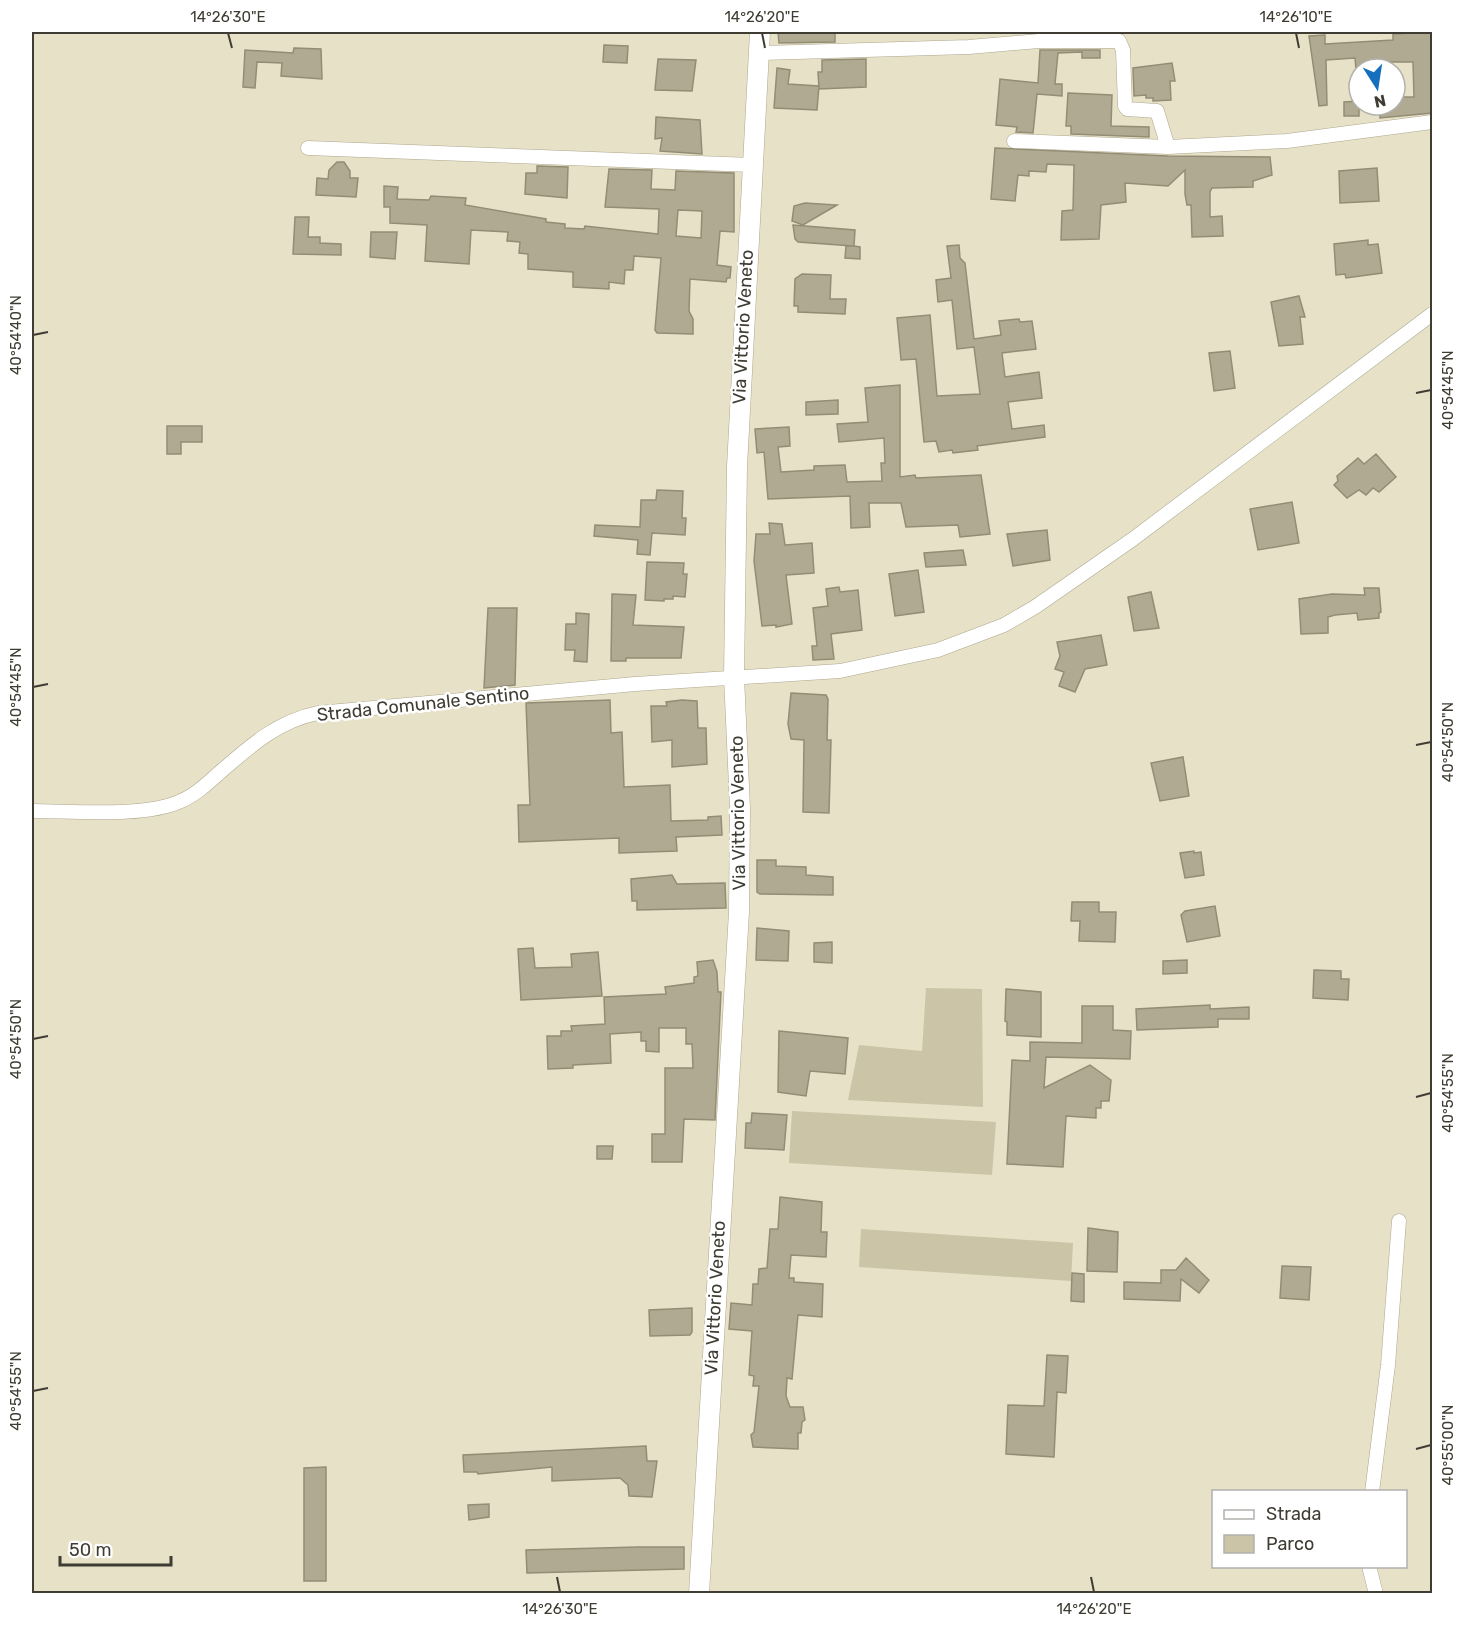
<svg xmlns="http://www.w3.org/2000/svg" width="1464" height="1625" font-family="Rubik,sans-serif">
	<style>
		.green { fill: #cbc4a7 }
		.building { fill: #afaa91; stroke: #928d74; stroke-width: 1.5; fill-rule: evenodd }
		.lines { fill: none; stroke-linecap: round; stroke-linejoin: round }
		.street-casing { stroke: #ada78e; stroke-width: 15 }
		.secondary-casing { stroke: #ada78e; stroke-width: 21 }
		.street { stroke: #fff; stroke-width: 14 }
		.secondary { stroke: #fff; stroke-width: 20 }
		.ticks { fill: none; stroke: #3f3d33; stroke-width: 2 }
		.labels { text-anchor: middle; stroke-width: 5; stroke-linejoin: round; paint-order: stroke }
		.street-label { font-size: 18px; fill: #3f3d33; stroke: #fff }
		.neatline { fill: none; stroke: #3f3d33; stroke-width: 2 }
		.ticks-label { font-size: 15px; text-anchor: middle; fill: #3f3d33 }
	</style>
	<rect width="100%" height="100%" fill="#e7e1c7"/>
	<!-- green -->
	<path class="green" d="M926 988 982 989 983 1107 848 1100 859 1045 922 1051Z
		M792 1111 996 1122 992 1175 789 1163Z
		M861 1229 1073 1243 1071 1281 859 1267Z"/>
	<!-- building -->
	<path class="building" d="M778 32H835V42L779 43Z
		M1432 32V113L1380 118V105H1395V97H1414L1413 62H1384V69H1356L1355 58 1326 60 1327 105 1319 106 1309 36 1325 35V44L1393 40V34Z
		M604 45 628 46 627 63 603 62Z
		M294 48 321 49 322 79 281 76 282 63 257 62 255 88 243 87 245 50 293 53Z
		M1040 50H1100V58H1082V52L1058 53 1055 84H1062V96L1037 94 1033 133 1016 132 1017 127 996 125 1000 79 1038 83Z
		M658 59 696 60 692 91 655 90Z
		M866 59V87L819 89 818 72H822V60Z
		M1172 63 1175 81H1170L1171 100 1153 101V98H1146V95L1134 96 1133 68Z
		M777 68 790 70 788 84 819 86 817 110 774 108Z
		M1068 93 1112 95 1111 126 1149 127V137L1071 134V126H1066Z
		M1359 101V116H1344V102Z
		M656 117 700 120 702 154 660 151 662 138 655 139Z
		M995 148 1168 156 1270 157 1272 175 1253 181V187L1212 188 1210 192V217L1222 216 1223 236 1192 237 1191 205H1187L1185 194V170L1168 186 1125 183 1126 202 1101 205 1099 239 1061 240 1062 211 1073 210 1074 165 1047 164 1046 172 1029 171V176L1018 175 1015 201 991 199Z
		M337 162H344L350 171V178H358L356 197 316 195 317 178 328 179 329 170Z
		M537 166 568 167 567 198 525 194 526 173H537Z
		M1377 168 1379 201 1340 203 1339 171Z
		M609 169 652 170 651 189 675 190 676 171 734 173V232L720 231 717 265 731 267 730 278H727L726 282 690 279 689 311 693 319V334L657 333 655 330 661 258 634 256 633 270H625L624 284 609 282V289L573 287V272L528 269V254L519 253 520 242 507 241 508 232 471 230 469 264 425 261 427 225 390 223V207H384V186L398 187 397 199 429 200 431 196 466 198 465 205 546 219V222L565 224V228L584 229 585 226 658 234 659 209 605 207ZM678 210 702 211 701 238 676 236Z
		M805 203 837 205 803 225 792 221 794 206Z
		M295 217H309L308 237H320V243L341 244V255L293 254Z
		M793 225 855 230 854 246 860 247V259L845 258 846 246H853L798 242 795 239Z
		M371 232H397L395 259 370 257Z
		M1368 240V245L1378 244 1382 273 1346 278 1345 274 1336 275 1334 244Z
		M959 245 960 258 965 263 974 339 1001 335 999 321 1019 319 1020 322 1032 321 1036 349 1002 353 1005 377 1039 372 1041 389 1042 398 1008 402 1012 429 1044 425 1045 437 977 446 978 450 953 453 952 450 939 452 936 441 924 442 916 359 901 360 897 318 930 315 937 396 980 394 974 347 957 349 952 300 938 302 936 280 951 278 947 246Z
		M802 274 831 275 830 299H846L845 314 798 312V306H794L795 279Z
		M1299 296 1305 317H1300L1303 344 1279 346 1271 302Z
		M1230 351 1235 388 1214 391 1209 353Z
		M900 385V477L915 475 916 478 981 475 990 534 960 537 958 525 906 527 901 503H869L870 527 851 528 850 496 768 499 764 452 757 453 755 429 789 427 790 446 778 447 781 472 814 470V466L845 465 847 482 882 481 881 463H885L884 438 839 442 837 424 868 422 865 388Z
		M838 400V414L806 415V402Z
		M167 426H202V442H181V454H167Z
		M1376 454 1396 477 1379 492 1373 488 1366 495 1359 490 1347 498 1334 485 1338 481 1337 476 1358 458 1364 464Z
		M657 490 683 491 682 518H686L685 535 652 533 650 555 637 554 638 540 594 536 595 525 640 527 641 500H656Z
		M1292 502 1299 543 1258 550 1250 509Z
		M769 523 782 524 785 545 812 543 814 573 786 575 792 624 776 627V625L762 626 754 561 756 534H770Z
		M1047 530 1050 560 1013 566 1007 534Z
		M963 550 966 565 926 567 924 553Z
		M647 562 684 563 683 574H687L685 597 673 596V599H664V601L645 600Z
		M918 570 924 612 895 616 889 574Z
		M839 587 840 592 858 590 862 630 831 634 834 659 813 660 812 646H817L813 608 828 606 826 589Z
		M1364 588H1379L1381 612 1379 613V618L1358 620 1357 613 1335 615 1328 617V633L1301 634 1299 599 1332 594 1365 595Z
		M1151 592 1159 628 1134 631 1128 597Z
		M612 594 636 595 633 625 684 627 681 658H626V661H611Z
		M488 608H517L515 685 484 688Z
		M576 613 589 614 587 662 574 661 575 650H565L566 624H576Z
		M1101 635 1107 665 1085 669 1075 692 1059 686 1064 672 1055 669 1060 656 1057 642Z
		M791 693 826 695 828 699 827 740H831L829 813 803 812 804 740 791 739 788 724Z
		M610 700 611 733 622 732 624 787 670 785 671 821 708 820V817L721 816 722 835 676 837 677 851 619 853V838L519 842 518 805H530L526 703Z
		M682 700 697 701 698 728H706L707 764 672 767V740L652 742 651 706H667L666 702Z
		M1183 757 1189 796 1160 801 1151 763Z
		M1194 851V853L1201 852 1204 875 1185 878 1180 853Z
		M757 860H776V866L806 867V875L833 877V895L760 894 757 892Z
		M672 875 677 884 725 883 726 908 637 910V901H632L631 879Z
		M1072 902H1099V912H1116L1115 942 1079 941 1080 921H1071Z
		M1215 906 1220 936 1187 942 1181 915 1185 911Z
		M757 928 789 931 788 961 756 960Z
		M832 942V963L814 962V943Z
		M533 948 535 968 572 967 571 954 598 952 602 996 521 1000 518 949Z
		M713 960 717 972 718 992H721L715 1120 684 1119 682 1162H652V1134H665V1068H693L692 1044H686V1028H659V1052L646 1051V1041H641V1032L610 1034 611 1063 573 1065V1068L548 1069 547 1036H561V1031H572L571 1026 605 1024 604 997 666 994 665 987 694 983V977L698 976 697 962Z
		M1187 960V973L1163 974V961Z
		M1314 970 1341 971V979H1349L1348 1000 1313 998Z
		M1006 989 1041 992V1037L1007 1035V1022L1005 1021Z
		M1210 1005V1009L1249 1007V1019H1218V1027L1137 1030 1136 1009Z
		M1082 1006H1113V1030L1131 1031 1130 1059 1046 1057 1044 1088 1090 1065 1111 1080 1109 1101H1101V1108H1096V1118L1066 1116 1063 1167 1007 1164 1012 1060 1030 1061V1042L1082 1043Z
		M779 1031 848 1038 845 1074 810 1071 806 1096 778 1092Z
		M752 1113 787 1115 784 1150 745 1148 746 1123H751Z
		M597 1146H613L612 1159H597Z
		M780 1197 822 1202 821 1232H827L826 1257 791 1255 789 1278H794V1282L823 1284 822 1317 798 1315 792 1379 787 1378 786 1396 790 1407H803L805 1420 802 1422 801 1433H798V1449L753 1447 751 1435 754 1432 759 1386H753L754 1376 749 1375 752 1331 729 1329 731 1303 752 1305 753 1284H758L759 1269 767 1268 770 1229H778Z
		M1088 1228 1118 1232 1117 1272 1087 1271Z
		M1186 1258 1209 1280 1199 1293 1181 1279 1180 1301 1124 1299V1282L1161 1283V1270H1176Z
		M1282 1266 1311 1267 1309 1300 1280 1298Z
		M1072 1273 1084 1274V1302L1071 1301Z
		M692 1308V1332L690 1335 650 1336 649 1310Z
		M1047 1355 1068 1356 1066 1393 1057 1392 1054 1457 1006 1454 1008 1405 1044 1406Z
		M646 1446 647 1461H657L652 1497 629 1496 628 1485 620 1478 552 1481V1467L478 1474 477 1472H464L463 1455Z
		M326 1467V1581H304V1468Z
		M489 1504V1517L469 1520 468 1505Z
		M638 1547H684V1569L527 1573 526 1550Z"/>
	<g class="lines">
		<!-- street casing -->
		<g class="street-casing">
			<path id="street" d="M759 53 969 47 1039 41H1119L1123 50 1125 106 1127 109 1157 111 1168 147
				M1014 141 1168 147 1287 141 1432 122
				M308 148 752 165
				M32 811C72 811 145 818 181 801 195 795 207 784 218 774 249 747 277 721 318 713L635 684 840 671 938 650 1004 625 1035 607 1133 539 1432 314
				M1372 1492 1388 1365 1399 1221
				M1369 1566 1376 1594"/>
		</g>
		<!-- secondary casing -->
		<g class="secondary-casing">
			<path id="secondary" d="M699 1594 739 912 740 808 734 677 737 467 760 32"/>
		</g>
		<!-- street -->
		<use href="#street" class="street"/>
		<!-- secondary -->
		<use href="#secondary" class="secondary"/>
	</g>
	<!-- ticks -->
	<path class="ticks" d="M228 33 232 48M762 33 765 48M1296 33 1299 48M33 335 48 332M1416 393 1431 390M33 687 48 684M1416 745 1431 742M33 1039 48 1036M1416 1097 1431 1093M33 1391 48 1388M1416 1449 1431 1445M557 1577 560 1592M1091 1577 1094 1592"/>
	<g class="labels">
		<!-- street labels -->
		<g class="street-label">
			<text transform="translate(743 327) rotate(-87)" y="6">Via Vittorio Veneto</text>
			<text transform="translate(423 704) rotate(-6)" y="6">Strada Comunale Sentino</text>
			<text transform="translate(738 813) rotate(-91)" y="6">Via Vittorio Veneto</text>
			<text transform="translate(715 1298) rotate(-87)" y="6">Via Vittorio Veneto</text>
		</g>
	</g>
	<!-- border -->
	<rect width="1464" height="1625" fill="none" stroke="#ffffff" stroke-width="66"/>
	<!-- legend -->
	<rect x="1212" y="1490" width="195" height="78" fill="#ffffff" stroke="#b2b1ad" stroke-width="1.5"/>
	<rect x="1224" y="1510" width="30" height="9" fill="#ffffff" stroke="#b2b1ad" stroke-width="1.5"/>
	<text x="1266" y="1520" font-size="18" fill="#3f3d33">Strada</text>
	<rect x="1224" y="1535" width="30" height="18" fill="#cbc4a7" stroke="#b2b1ad" stroke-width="1.5"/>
	<text x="1266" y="1550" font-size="18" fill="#3f3d33">Parco</text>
	<!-- north arrow -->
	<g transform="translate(1377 87) rotate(168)"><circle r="28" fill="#ffffff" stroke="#b2b1ad" stroke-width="1.5"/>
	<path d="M0-4.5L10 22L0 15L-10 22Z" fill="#156fbc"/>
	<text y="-9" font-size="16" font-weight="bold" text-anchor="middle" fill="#3f3d33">N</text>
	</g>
	<!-- scale -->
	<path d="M60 1556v9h111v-9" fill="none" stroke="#3f3d33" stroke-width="3"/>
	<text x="69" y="1556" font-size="18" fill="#3f3d33" stroke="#ffffff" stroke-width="4.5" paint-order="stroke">50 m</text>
	<rect x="33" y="33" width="1398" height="1559" class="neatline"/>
	<g class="ticks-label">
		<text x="228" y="22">14°26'30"E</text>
		<text x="762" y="22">14°26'20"E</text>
		<text x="1296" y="22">14°26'10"E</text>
		<text transform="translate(16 335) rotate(-90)" y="5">40°54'40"N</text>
		<text transform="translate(1448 390) rotate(-90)" y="5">40°54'45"N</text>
		<text transform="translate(16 687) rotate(-90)" y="5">40°54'45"N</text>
		<text transform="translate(1448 742) rotate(-90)" y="5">40°54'50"N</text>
		<text transform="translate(16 1039) rotate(-90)" y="5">40°54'50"N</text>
		<text transform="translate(1448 1093) rotate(-90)" y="5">40°54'55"N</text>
		<text transform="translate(16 1391) rotate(-90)" y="5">40°54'55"N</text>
		<text transform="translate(1448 1445) rotate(-90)" y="5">40°55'00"N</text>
		<text x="560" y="1614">14°26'30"E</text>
		<text x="1094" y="1614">14°26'20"E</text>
	</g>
</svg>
